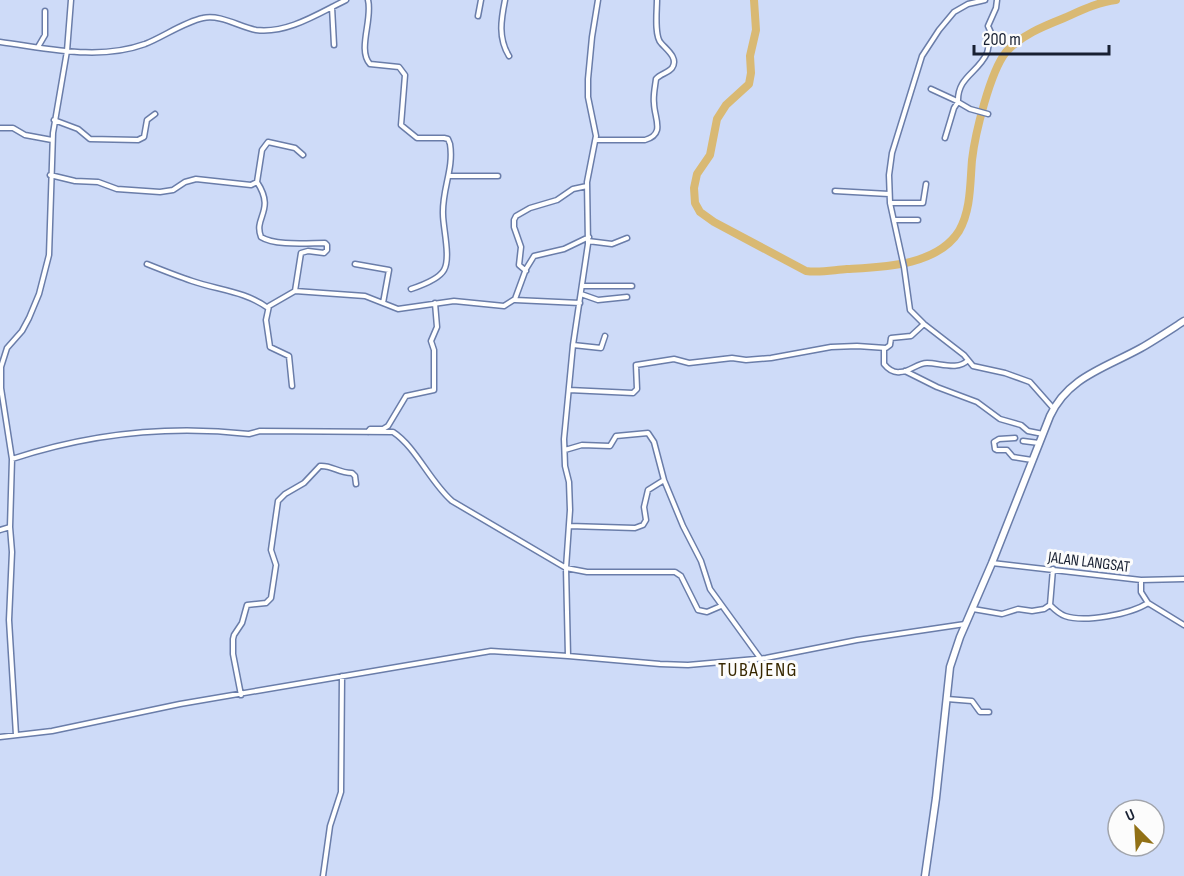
<svg xmlns="http://www.w3.org/2000/svg" width="1184" height="876" font-family="'Sofia Sans Condensed',sans-serif">
	<style>
		.lines { fill: none; stroke-linecap: round; stroke-linejoin: round }
		.river { stroke: #d9b973; stroke-width: 8 }
		.minor-casing { stroke: #6a7da9; stroke-width: 7 }
		.primary-casing { stroke: #6a7da9; stroke-width: 9 }
		.minor { stroke: #fff; stroke-width: 4 }
		.primary { stroke: #fff; stroke-width: 6 }
		.labels { text-anchor: middle; stroke-width: 6; stroke-linejoin: round; paint-order: stroke }
		.street-label { font-size: 16px; fill: #182032; stroke: #fcfcfc }
		.quarter-label { font-size: 20px; letter-spacing: 1.5px; fill: #372700; stroke: #fcfcfc }
	</style>
	<rect width="100%" height="100%" fill="#cedbf8"/>
	<g class="lines">
		<!-- river -->
		<path class="river" d="M754 0 756 30 750 56 751 73 749 84 726 105 717 119 710 155 697 174 694 188 695 203 700 212 714 222 806 271C820 273 833 270 847 269 883 267 937 266 959 231 971 210 970 184 972 160 975 134 990 72 1006 52 1021 35 1044 26 1064 18 1080 11 1098 2 1116 0"/>
		<!-- minor casing -->
		<g class="minor-casing">
			<path id="minor" d="M368 0C373 19 357 50 370 64L399 67 405 75 401 125 417 138H444L448 139 450 144C454 169 442 189 443 214 443 228 451 258 444 270 439 279 420 286 411 289
				M505 0C501 20 498 38 509 56
				M985 0 968 4 954 12 939 30 922 56 892 153 889 175 890 203 904 267 910 310 924 324 964 355 973 366 1005 373 1030 382 1053 408
				M332 7 334 45
				M478 16 481 0
				M0 42C47 48 98 61 145 44 163 37 184 22 203 18 220 14 240 27 256 30 288 34 319 13 346 0
				M38 47 45 35V11
				M931 89 957 101
				M988 114 970 109 958 102C957 77 978 73 987 53 989 47 988 42 992 35L988 26 996 8 997 0
				M54 120 78 129 90 139 138 140 144 137 147 120 155 114
				M0 128H13L25 135 52 140
				M945 138 954 108 958 102
				M596 140H645C666 134 654 118 654 103 653 96 655 87 656 79 660 74 668 73 672 68 679 58 666 49 661 43 654 36 657 10 657 0
				M50 175 75 181 98 182 117 189 160 192 173 190 185 182 196 179 251 185 257 182 262 150 268 142 295 148 303 155
				M450 176H498
				M257 182C276 211 253 217 261 237 275 246 308 243 325 243L327 245V250L324 253 308 251 301 253 295 291
				M835 191 889 194
				M890 203H923L926 184
				M894 220H918
				M588 241 612 244 627 238
				M147 264C162 270 177 276 192 281 218 290 245 291 268 308
				M355 264 389 270 383 303
				M526 271 519 265 521 247 514 227V220L516 216 530 208 557 200 573 189 587 186
				M583 286H632
				M581 294 598 300 627 297
				M515 300 580 303
				M573 345 601 348 605 336
				M884 348V364C888 369 893 373 900 372 910 372 917 363 927 363 940 363 958 371 968 360
				M905 371 937 387 977 402 1000 419 1021 425 1028 431 1043 434
				M292 386 289 356 270 347 266 320 269 306 295 291 365 296 398 309 454 301 504 306 515 299 526 269 534 256 564 249 589 237
				M569 390 633 393 637 389 636 365 674 359 689 363 732 358 746 360 771 358 831 347 857 346 886 348 890 345 891 338 911 336 924 324
				M368 432 370 429H383L388 426 406 396 434 390V350L431 341 437 327 435 303
				M1015 438 999 439 994 442 995 449 997 450H1007L1013 457 1032 460
				M1023 441 1039 443
				M565 450 582 445 610 446 616 436 648 433 654 442 664 480 683 526 701 561 710 589 760 658
				M12 459C88 434 169 425 249 434L260 431 393 432C416 447 430 482 452 501L566 568 587 572H675L681 576 698 610 707 612 721 606
				M569 526 635 528 643 525 646 520 644 507 648 490 664 480
				M0 530 10 527
				M992 563 1141 580 1184 579
				M1148 603 1184 625
				M1050 605C1054 609 1059 614 1065 616 1085 623 1131 614 1148 603L1141 592V580
				M973 609 1002 614 1018 609 1032 611 1044 609 1050 605 1053 569
				M568 656 566 568 570 510 569 482 565 466 564 439 573 345 588 244 587 182 596 136 588 97V79L592 37 598 0
				M241 695 233 654V639L234 635 242 623 247 605 266 603 271 598 276 565 271 550 278 501 285 494 304 483 320 466C332 465 338 473 352 473L355 476 356 484
				M947 699 972 701 980 712H989
				M16 735 9 620 12 552 10 527 12 459 1 388V367L7 348 22 331 29 318 39 294 49 255 53 133 67 51 71 0
				M0 737 52 731 180 704 491 651 568 656 660 664 688 665 766 658 857 640 965 624
				M323 876 330 826 341 792 342 676"/>
		</g>
		<!-- primary casing -->
		<g class="primary-casing">
			<path id="primary" d="M925 876 936 798 950 667 960 637 992 563 1050 416C1068 377 1105 368 1141 348 1155 340 1170 330 1184 321"/>
		</g>
		<!-- minor -->
		<use href="#minor" class="minor"/>
		<!-- primary -->
		<use href="#primary" class="primary"/>
	</g>
	<g class="labels">
		<!-- street labels -->
		<g class="street-label">
			<text transform="translate(1089 561) rotate(7)" y="6">JALAN LANGSAT</text>
		</g>
		<!-- quarter labels -->
		<g class="quarter-label">
			<text x="758" y="676">TUBAJENG</text>
		</g>
	</g>
	<!-- north arrow -->
	<g transform="translate(1136 828) rotate(336)"><circle r="28" fill="#fcfcfc" stroke="#a1a4ab" stroke-width="1.5"/>
	<path d="M0-4.5L10 22L0 15L-10 22Z" fill="#917016"/>
	<text y="-9" font-size="16" font-weight="bold" text-anchor="middle" fill="#182032">U</text>
	</g>
	<!-- scale -->
	<path d="M974 45v9h135v-9" fill="none" stroke="#182032" stroke-width="3"/>
	<text x="983" y="45" font-size="18" fill="#182032" stroke="#fcfcfc" stroke-width="4.5" paint-order="stroke">200 m</text>
</svg>
